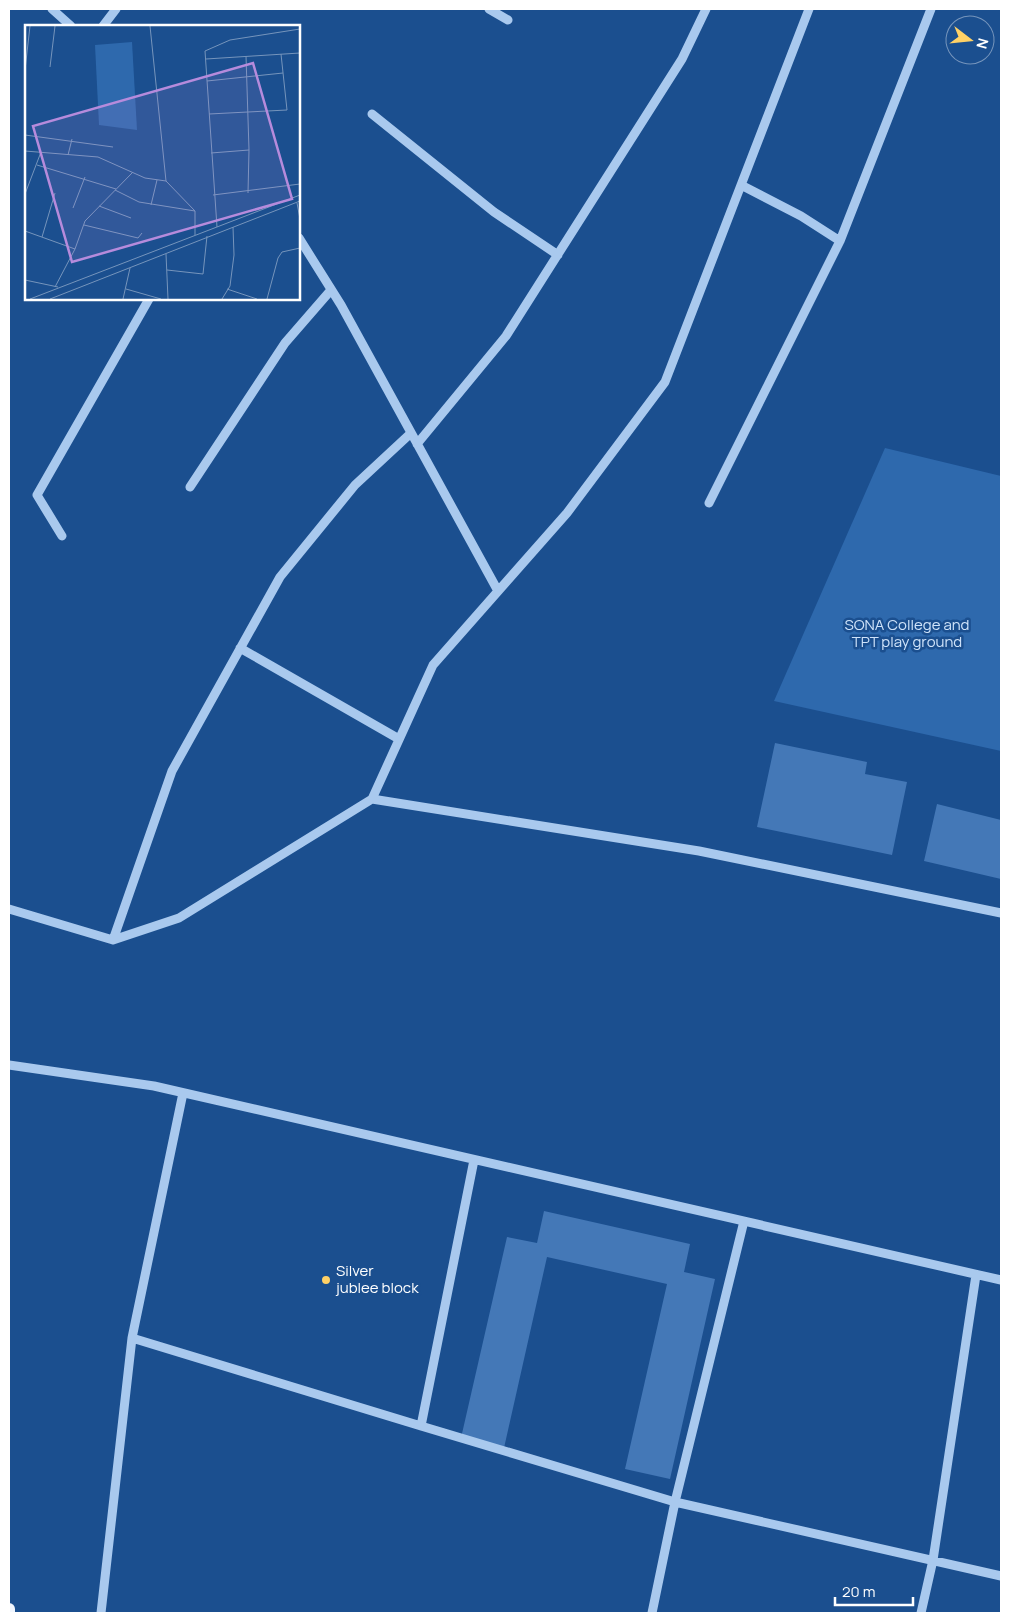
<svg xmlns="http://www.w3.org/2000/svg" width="1010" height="1622" font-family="Manrope,sans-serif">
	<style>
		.green { fill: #2e69ad }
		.building { fill: #4478b7 }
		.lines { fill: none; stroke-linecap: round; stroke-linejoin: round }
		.minor { stroke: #a9c9ee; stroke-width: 9 }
		.major { stroke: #f0f6ff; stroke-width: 12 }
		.poi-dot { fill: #ffd166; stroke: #1b4f8f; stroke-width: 2 }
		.labels { text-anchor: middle; stroke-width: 5; stroke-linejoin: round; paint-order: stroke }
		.park-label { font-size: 15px; fill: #cfe3fa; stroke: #1b4f8f }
		.poi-label { font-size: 15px; fill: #fff; stroke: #1b4f8f; text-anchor: start }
		.inset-road { fill: none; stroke: #7695bc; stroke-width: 1 }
		.view { fill: #b68bdc; fill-opacity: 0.15; stroke: #b68bdc; stroke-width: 2.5 }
		.inset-edge { fill: none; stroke: #fff; stroke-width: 2.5 }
	</style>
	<rect width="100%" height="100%" fill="#1b4f8f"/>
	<!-- green -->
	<path class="green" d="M885 448 1001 476V751L774 701Z"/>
	<!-- building -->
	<path class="building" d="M775 743 867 762 865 774 907 782 892 855 757 827Z
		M937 804 1001 820V879L924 861Z
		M544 1211 690 1244 684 1272 715 1279 670 1479 625 1469 667 1284 547 1257 504 1448 461 1438 507 1237 537 1243Z"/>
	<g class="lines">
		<!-- minor -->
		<path class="minor" d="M52 9 71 26
			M489 9 508 20
			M103 26 116 9
			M372 114 494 212 558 255
			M741 185 801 216 840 241
			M299 238 341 305 498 591
			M417 444 506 336 682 59 706 9
			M190 487 285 343 331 290
			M709 503 840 241 931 9
			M62 536 37 495 149 299
			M240 648 399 739
			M372 799 699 851 1001 913
			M9 909 113 940 179 918 372 799 433 665 567 513 665 382 809 9
			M113 940 172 771 280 577 355 485 411 433
			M9 1065 154 1086 1001 1280
			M474 1160 421 1426 675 1502 1001 1576
			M132 1338 421 1426
			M101 1613 132 1338 183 1093
			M652 1613 675 1502 744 1221
			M921 1613 933 1560 976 1275"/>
		<!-- major -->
		<path class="major" d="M9 1609V1613"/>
	</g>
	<!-- markers -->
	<circle class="poi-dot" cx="326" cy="1280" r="5"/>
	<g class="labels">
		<!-- park labels -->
		<g class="park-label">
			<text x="907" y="630">SONA College and<tspan x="907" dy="17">TPT play ground</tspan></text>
		</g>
		<!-- poi labels -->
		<g class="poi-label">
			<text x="336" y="1276">Silver<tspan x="336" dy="17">jublee block</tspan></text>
		</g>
	</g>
	<!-- overview -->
	<g transform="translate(25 25)">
		<rect width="275" height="275" fill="#1b4f8f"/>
		<path d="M107 17 112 105 74 100 70 20Z" fill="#2e69ad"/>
		<path class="inset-road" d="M125 1 141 156M181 34 275 28M25 42 30 1M0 45 5 1M182 56 258 48M184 89 262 85 256 29M0 110 88 122M0 126 73 132 120 153 141 156 170 186V210M186 128 224 125 221 31M43 130 47 114M12 140 91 164M90 165 114 177 170 186M223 168 224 125M0 169 16 127M188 170 275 159M272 178 275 194M126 180 132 155M74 181 106 193M48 183 60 152M59 200 113 213 117 208M192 202 180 26 205 15 275 4M0 206 50 224 30 262M17 212 30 168M50 224 60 196 108 147M141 229 143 274M142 245 178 249 182 211M0 255 33 262M101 264 136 274M202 264 232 274M5 274 275 170M25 274 275 176M98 274 105 243M197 274 205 261 209 230 208 202M242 274 253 233 257 227 275 223"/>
		<path class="view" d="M228 38 267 174 47 237 8 101Z"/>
		<rect width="275" height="275" class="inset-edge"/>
	</g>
	<!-- border -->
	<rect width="1010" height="1622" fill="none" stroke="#ffffff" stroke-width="20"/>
	<!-- north arrow -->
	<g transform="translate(970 40) rotate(106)"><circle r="24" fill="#1b4f8f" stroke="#7695bc"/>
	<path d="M0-4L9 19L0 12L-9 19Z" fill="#ffd166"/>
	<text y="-8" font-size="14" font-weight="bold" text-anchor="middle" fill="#ffffff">N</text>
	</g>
	<!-- scale -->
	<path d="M835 1597v8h78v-8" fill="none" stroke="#ffffff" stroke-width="2.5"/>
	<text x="842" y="1597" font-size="15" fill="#ffffff" stroke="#1b4f8f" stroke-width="4" paint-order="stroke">20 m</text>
</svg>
